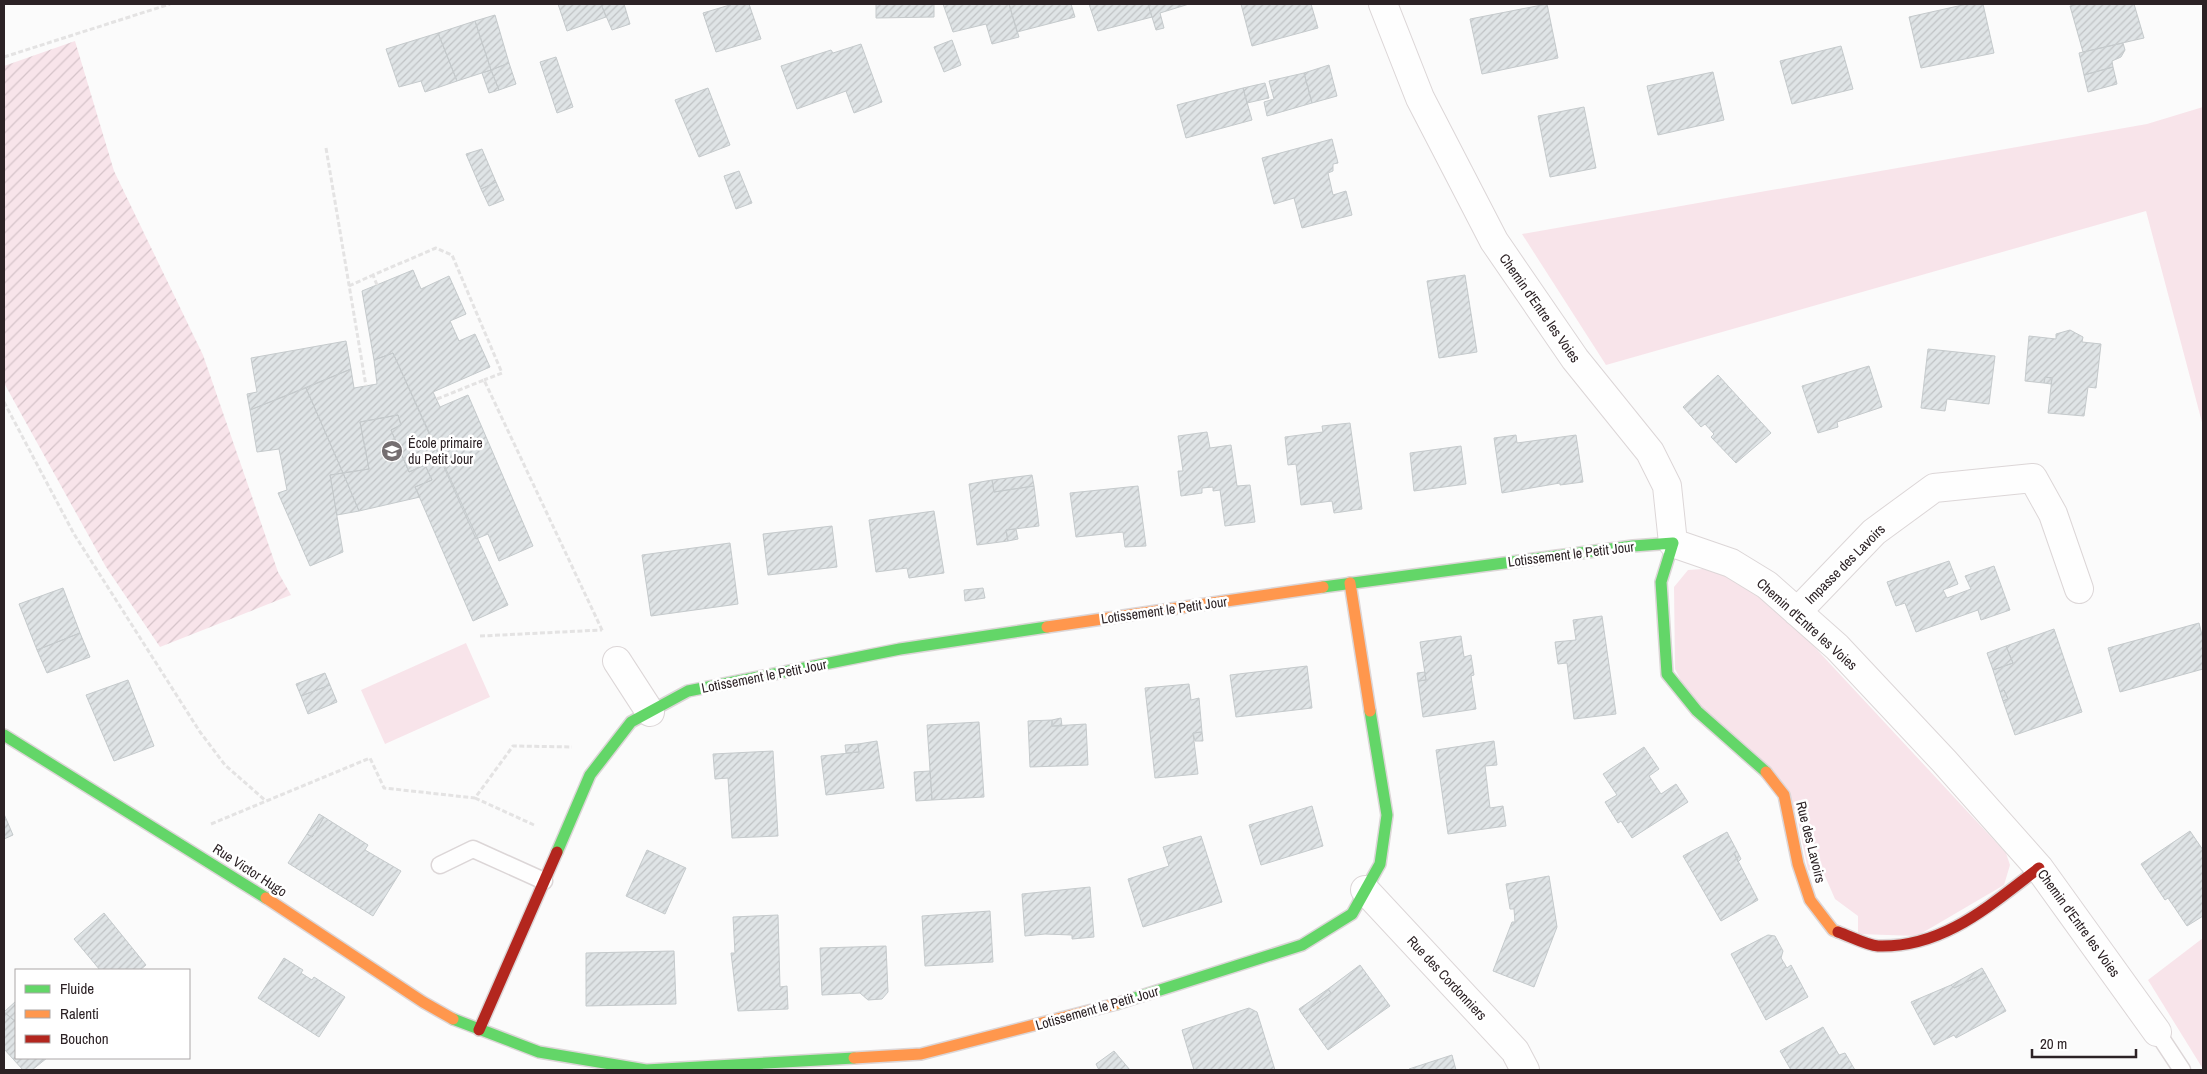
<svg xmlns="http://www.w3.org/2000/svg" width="2207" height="1074" font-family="'Archivo Narrow',sans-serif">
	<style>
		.green { fill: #f8e4ea }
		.garden { fill: url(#garden-furrows) }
		.building { fill: url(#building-hatch); stroke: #c5cacc }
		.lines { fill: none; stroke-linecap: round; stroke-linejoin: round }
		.lane-casing { stroke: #dcd6d7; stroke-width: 19 }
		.street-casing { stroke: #dcd6d7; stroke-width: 30 }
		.fast-casing { stroke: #dcd6d7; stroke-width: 14 }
		.slow-casing { stroke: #dcd6d7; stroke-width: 14 }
		.jam-casing { stroke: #dcd6d7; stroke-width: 14 }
		.path { stroke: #e4e3e3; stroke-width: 3; stroke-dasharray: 5 2.5; stroke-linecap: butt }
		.lane { stroke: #fefefe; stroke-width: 16 }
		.street { stroke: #fefefe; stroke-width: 28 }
		.fast { stroke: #63d668; stroke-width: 11 }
		.slow { stroke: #ff974d; stroke-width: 11 }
		.jam { stroke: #b3261e; stroke-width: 11 }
		.labels { text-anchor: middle; stroke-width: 5; stroke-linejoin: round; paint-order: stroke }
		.street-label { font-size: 14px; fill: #2c2225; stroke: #fff }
		.poi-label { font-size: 14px; fill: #2c2225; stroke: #fff; text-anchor: start }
	</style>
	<defs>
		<pattern id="garden-furrows" width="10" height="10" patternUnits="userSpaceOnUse" patternTransform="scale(1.25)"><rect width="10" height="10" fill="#f8e4ea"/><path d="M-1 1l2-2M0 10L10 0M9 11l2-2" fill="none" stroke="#d5c3c9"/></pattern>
		<pattern id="building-hatch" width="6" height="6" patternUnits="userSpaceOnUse" patternTransform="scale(1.25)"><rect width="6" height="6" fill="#dfe4e6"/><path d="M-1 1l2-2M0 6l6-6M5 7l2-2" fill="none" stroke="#c0c3c5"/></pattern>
	</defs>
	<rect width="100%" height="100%" fill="#fbfbfb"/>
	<!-- green -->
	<path class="green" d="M2203 107V426L2146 211 1606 365 1522 234 2147 124Z
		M1703 569 1732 575 1782 612 2006 853 2010 865 2004 885 1917 936 1858 934V916L1835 899 1825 876 1808 870 1796 811 1687 692 1675 669 1674 587 1688 570Z
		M466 643 490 697 385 744 361 690Z
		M2203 938V1069L2148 980Z"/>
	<!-- garden -->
	<path class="garden" d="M75 41 114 171 203 355 278 572 291 595 160 647 106 567 4 383V66Z"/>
	<!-- building -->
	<path class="building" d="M558 4H601L606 17 567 31Z
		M601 4H624L630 24 612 30Z
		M733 4H749L761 39 716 52 703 13Z
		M876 4H934V17L876 18Z
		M943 4H1009L1019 37 992 44 986 24 953 32Z
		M1009 4H1071L1075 17 1017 32Z
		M1089 4H1148L1152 17 1098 31Z
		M1148 4H1189L1160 13 1164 28 1156 30Z
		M1241 4H1311L1318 28 1252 46Z
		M1547 4 1558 58 1482 74 1470 19Z
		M1967 4H1983L1994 53 1921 68 1909 17Z
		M2078 4H2134L2144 38 2083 52 2070 6Z
		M495 15 509 63 491 70 475 21Z
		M475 21 491 70 457 81 438 33Z
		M438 33 457 81 425 92 421 81 399 87 386 49Z
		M952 40 961 65 944 72 934 47Z
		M2123 43 2125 50 2121 57 2112 61 2113 67 2084 75 2079 53Z
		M861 44 882 102 854 113 846 91 797 109 781 66 831 50 833 53Z
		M1841 46 1853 89 1792 104 1780 61Z
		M556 57 573 107 557 113 540 62Z
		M509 63 516 84 499 90 491 70Z
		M1329 65 1337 96 1312 103 1304 73Z
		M2113 67 2117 84 2088 92 2084 75Z
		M491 70 499 90 489 93 482 73Z
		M1713 72 1724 120 1658 135 1647 86Z
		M1304 73 1312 103 1267 116 1264 102 1274 99 1269 81Z
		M1265 83 1269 98 1247 103 1243 88Z
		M708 88 730 145 699 157 675 100Z
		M1243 88 1252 120 1186 138 1177 105Z
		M1584 107 1596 168 1550 177 1538 116Z
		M1332 139 1338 163 1333 164V171L1328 173 1333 195 1346 191 1352 215 1302 228 1294 198 1274 204 1262 158Z
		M482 149 496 182 481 189 466 154Z
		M739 171 752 203 736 209 724 176Z
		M496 182 504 200 489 206 481 189Z
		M413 270 421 289 449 276 466 314 450 321 459 341 475 334 490 367 433 392 440 407 468 395 533 546 499 561 488 534 476 539 393 353 374 360 362 291Z
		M1465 275 1477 352 1439 358 1427 281Z
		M2070 330 2083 337 2082 342 2101 344 2096 388 2088 387 2084 416 2048 413 2052 378 2045 377 2044 383 2025 381 2029 336 2056 339V334Z
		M346 341 351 369 250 410 247 394 257 392 251 358Z
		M1928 349 1995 356 1989 404 1947 399 1945 411 1921 408Z
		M393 353 508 605 473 621 415 487 432 480 425 465 409 472 391 430 401 425 398 415 360 422 369 469 343 473 306 388 351 369 354 388 377 384 374 360Z
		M1869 366 1882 407 1837 422 1838 427 1818 433 1802 386Z
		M1718 375 1771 433 1736 463 1711 437 1714 434 1705 424 1701 427 1683 407Z
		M2045 377 2052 378 2051 384 2044 383Z
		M306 388 343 473 330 475 343 552 310 566 278 493 287 490 279 449 257 452 250 410Z
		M398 415 401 425 391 430 409 472 425 465 432 480 415 487 420 497 359 511 343 473 369 469 360 422Z
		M1350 423 1362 509 1334 513 1332 501 1301 505 1296 464 1288 465 1285 437 1323 432 1322 426Z
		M1207 432 1210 448 1231 445 1237 486 1250 485 1255 522 1225 526 1220 490 1213 491V487L1202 488V493L1181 496 1178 471H1183L1178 436Z
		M1516 435 1517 443 1576 435 1583 482 1560 485V483L1502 493 1494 438Z
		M1461 446 1466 484 1414 491 1410 453Z
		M343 473 359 511 337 515 330 475Z
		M1032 475 1034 486 994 492 992 480Z
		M992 480 994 492 1034 486 1039 526 1006 530 1008 541 977 545 969 484Z
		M1138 486 1146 546 1125 547 1123 532 1076 537 1070 493Z
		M934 511 944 573 909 578 907 568 876 572 869 520Z
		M832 526 837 567 768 575 763 534Z
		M1016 529 1018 539 1008 541 1006 530Z
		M730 543 738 604 651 616 642 555Z
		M1949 561 1958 584 1943 590 1947 598 1971 589 1965 576 1994 566 2010 610 1981 620 1978 610 1916 632 1905 603 1896 606 1887 582Z
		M63 588 80 633 37 650 19 604Z
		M983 588 985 598 965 601 964 590Z
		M1602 616 1616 714 1574 719 1567 663 1558 664 1555 642 1576 640 1573 620Z
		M2199 623 2203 639V669L2120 692 2108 648Z
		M2054 629 2082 712 2015 735 2003 701 2008 699 2004 690 2000 692 1993 670 2013 663 2006 646Z
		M80 633 90 657 47 673 37 650Z
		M1461 636 1464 657 1471 655 1474 675 1471 676 1476 709 1423 717 1418 681 1426 680 1420 642Z
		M2006 646 2013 663 1993 670 1987 653Z
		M1307 666 1312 708 1236 717 1230 675Z
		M1425 672 1426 680 1418 681 1417 673Z
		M325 673 330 685 301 696 296 684Z
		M128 680 154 746 114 761 86 695Z
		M1189 684 1191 700 1199 698 1202 732 1193 733 1198 774 1155 778 1145 688Z
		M330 685 337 702 308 714 301 696Z
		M2004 690 2008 699 2003 701 2000 692Z
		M1061 718 1062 726H1052V720Z
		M1052 720V726L1086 724 1088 765 1030 767 1028 721Z
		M979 722 984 797 932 800 927 725Z
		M1202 732 1203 741H1195L1193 733Z
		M877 741 884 788 826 795 821 756 859 752 858 744Z
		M1494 741 1497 765 1485 766 1490 808 1503 806 1506 826 1448 834 1436 750Z
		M858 744 859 752 846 753 845 745Z
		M1644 747 1659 769 1649 776 1661 794 1676 784 1688 802 1632 838 1621 821 1618 823 1605 802 1617 795 1603 774Z
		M773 751 778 836 732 838 728 778 715 779 713 754Z
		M930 771 932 800 916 801 914 772Z
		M1312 806 1323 846 1261 865 1249 825Z
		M4 814 13 835 4 839Z
		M319 814 324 817 312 837 307 834Z
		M324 817 368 845 365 850 401 871 373 916 288 863 307 834 312 837Z
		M2190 831 2203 850V916L2187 926 2168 898 2165 900 2141 864Z
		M1727 832 1737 851 1734 853 1758 900 1721 921 1683 856Z
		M1201 836 1222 902 1143 927 1128 879 1169 866 1163 847Z
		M647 850 686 868 665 914 626 896Z
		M1737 851 1741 859 1738 862 1734 853Z
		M1549 876 1557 927 1534 987 1493 971 1512 922H1515L1514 909H1510L1506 884Z
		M1090 887 1094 937 1072 939V935L1045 934 1025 936 1022 894Z
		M990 911 993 962 925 966 922 916Z
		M104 913 146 965 140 970H100L74 939Z
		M778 915 780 987 787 986 788 1009 738 1011 731 953H735L733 917Z
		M1768 935 1775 936 1783 951 1781 958 1787 968 1791 965 1808 997 1766 1020 1731 954Z
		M886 946 888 992 882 999 868 1000 860 993 822 995 820 948Z
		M674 951 676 1004 586 1006V953Z
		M284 958 303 970 301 973 312 980 314 977 345 997 319 1037 258 998Z
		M1360 965 1390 1006 1328 1050 1302 1014 1331 993 1328 989Z
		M1982 968 1985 973 1954 988 1951 985Z
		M1985 973 2006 1011 1956 1038 1954 1035 1934 1045 1911 1002 1951 985 1954 988Z
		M1328 989 1331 993 1302 1014 1299 1009Z
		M16 1001V1022L4 1012Z
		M1249 1008 1257 1012 1275 1070H1194L1182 1030Z
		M4 1012 16 1022V1058H47L32 1070H23L4 1049Z
		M1823 1027 1839 1055 1845 1053 1855 1070H1791L1780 1051Z
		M1114 1051 1130 1070H1099L1096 1064Z
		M1452 1055 1456 1070H1410L1409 1069Z"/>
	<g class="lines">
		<!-- lane casing -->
		<g class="lane-casing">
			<path id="lane" d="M440 865 473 849 544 881
				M2157 1032 2182 1070"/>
		</g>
		<!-- street casing -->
		<g class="street-casing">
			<path id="street" d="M1383 4 1420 98 1494 241 1575 359 1650 452 1667 486 1673 543 1731 563 1767 585 1837 647 1944 761 2039 868 2157 1032
				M1797 612 1874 532 1934 488 2033 478 2053 514 2079 589
				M617 661 650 712
				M1365 890 1515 1051 1525 1070"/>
		</g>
		<!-- fast casing -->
		<g class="fast-casing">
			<path id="fast" d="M1323 587 1633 546 1673 543 1661 582 1667 674 1697 711 1766 772
				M4 735 266 898
				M557 852 590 775 631 722 688 691 900 649 1047 627
				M1116 1004 1302 945 1352 914 1380 864 1387 815 1370 711
				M453 1019 539 1052 646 1070 854 1058"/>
		</g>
		<!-- slow casing -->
		<g class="slow-casing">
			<path id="slow" d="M1350 583 1370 711
				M1047 627 1323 587
				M1766 772 1784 795 1798 864 1810 900 1833 930 1838 932
				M266 898 423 1002 453 1019
				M854 1058 921 1054 1116 1004"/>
		</g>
		<!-- jam casing -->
		<g class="jam-casing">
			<path id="jam" d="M1838 932C1850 936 1866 945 1878 946 1944 948 1990 905 2039 868
				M479 1030 557 852"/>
		</g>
		<!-- path -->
		<path class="path" d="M4 57 170 4
			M326 148 366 386
			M377 285 373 275 436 248 452 255 502 373 484 380
			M349 286 373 275
			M437 399 484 380 603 632
			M4 402 74 534 200 732 225 765 266 801
			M480 636 602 630
			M475 798 534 825
			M211 824 370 758 384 788 475 798 513 746 572 747"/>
		<!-- lane -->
		<use href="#lane" class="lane"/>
		<!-- street -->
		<use href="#street" class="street"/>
		<!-- fast -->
		<use href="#fast" class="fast"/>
		<!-- slow -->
		<use href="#slow" class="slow"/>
		<!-- jam -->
		<use href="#jam" class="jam"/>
	</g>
	<!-- icons -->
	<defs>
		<g id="school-disc" transform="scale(1.125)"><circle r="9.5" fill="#746e70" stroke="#fff"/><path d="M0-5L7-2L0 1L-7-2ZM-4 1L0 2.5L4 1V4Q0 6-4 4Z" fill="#fff"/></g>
	</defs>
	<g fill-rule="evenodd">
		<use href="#school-disc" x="392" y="451"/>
	</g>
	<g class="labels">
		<!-- street labels -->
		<g class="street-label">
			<text transform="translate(1540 308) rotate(55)" y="5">Chemin d'Entre les Voies</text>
			<text transform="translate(1571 554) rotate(-7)" y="5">Lotissement le Petit Jour</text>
			<text transform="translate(1845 564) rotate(-45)" y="5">Impasse des Lavoirs</text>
			<text transform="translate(1164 610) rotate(-8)" y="5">Lotissement le Petit Jour</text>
			<text transform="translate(1807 624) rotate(42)" y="5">Chemin d'Entre les Voies</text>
			<text transform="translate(764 676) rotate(-11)" y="5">Lotissement le Petit Jour</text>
			<text transform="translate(1811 842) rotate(76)" y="5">Rue des Lavoirs</text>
			<text transform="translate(250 870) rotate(33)" y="5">Rue Victor Hugo</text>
			<text transform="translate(2079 923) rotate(54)" y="5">Chemin d'Entre les Voies</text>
			<text transform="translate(1447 978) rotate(47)" y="5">Rue des Cordonniers</text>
			<text transform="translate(1097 1008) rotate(-16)" y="5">Lotissement le Petit Jour</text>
		</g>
		<!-- poi labels -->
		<g class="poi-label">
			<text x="408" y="448">École primaire<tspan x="408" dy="16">du Petit Jour</tspan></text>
		</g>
	</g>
	<!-- border -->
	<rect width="2207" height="1074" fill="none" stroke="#2c2225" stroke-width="10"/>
	<!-- legend -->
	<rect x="15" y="969" width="175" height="90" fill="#ffffff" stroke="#aba7a8"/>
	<rect x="25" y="985" width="25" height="8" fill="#63d668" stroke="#aba7a8"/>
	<text x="60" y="994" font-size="15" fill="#2c2225">Fluide</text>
	<rect x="25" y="1010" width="25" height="8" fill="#ff974d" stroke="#aba7a8"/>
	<text x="60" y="1019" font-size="15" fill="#2c2225">Ralenti</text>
	<rect x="25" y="1035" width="25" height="8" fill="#b3261e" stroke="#aba7a8"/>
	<text x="60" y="1044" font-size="15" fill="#2c2225">Bouchon</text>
	<!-- scale -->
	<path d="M2032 1049v8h104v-8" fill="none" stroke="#2c2225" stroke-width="2.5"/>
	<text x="2040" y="1049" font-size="15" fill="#2c2225" stroke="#ffffff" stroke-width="4" paint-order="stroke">20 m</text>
</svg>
